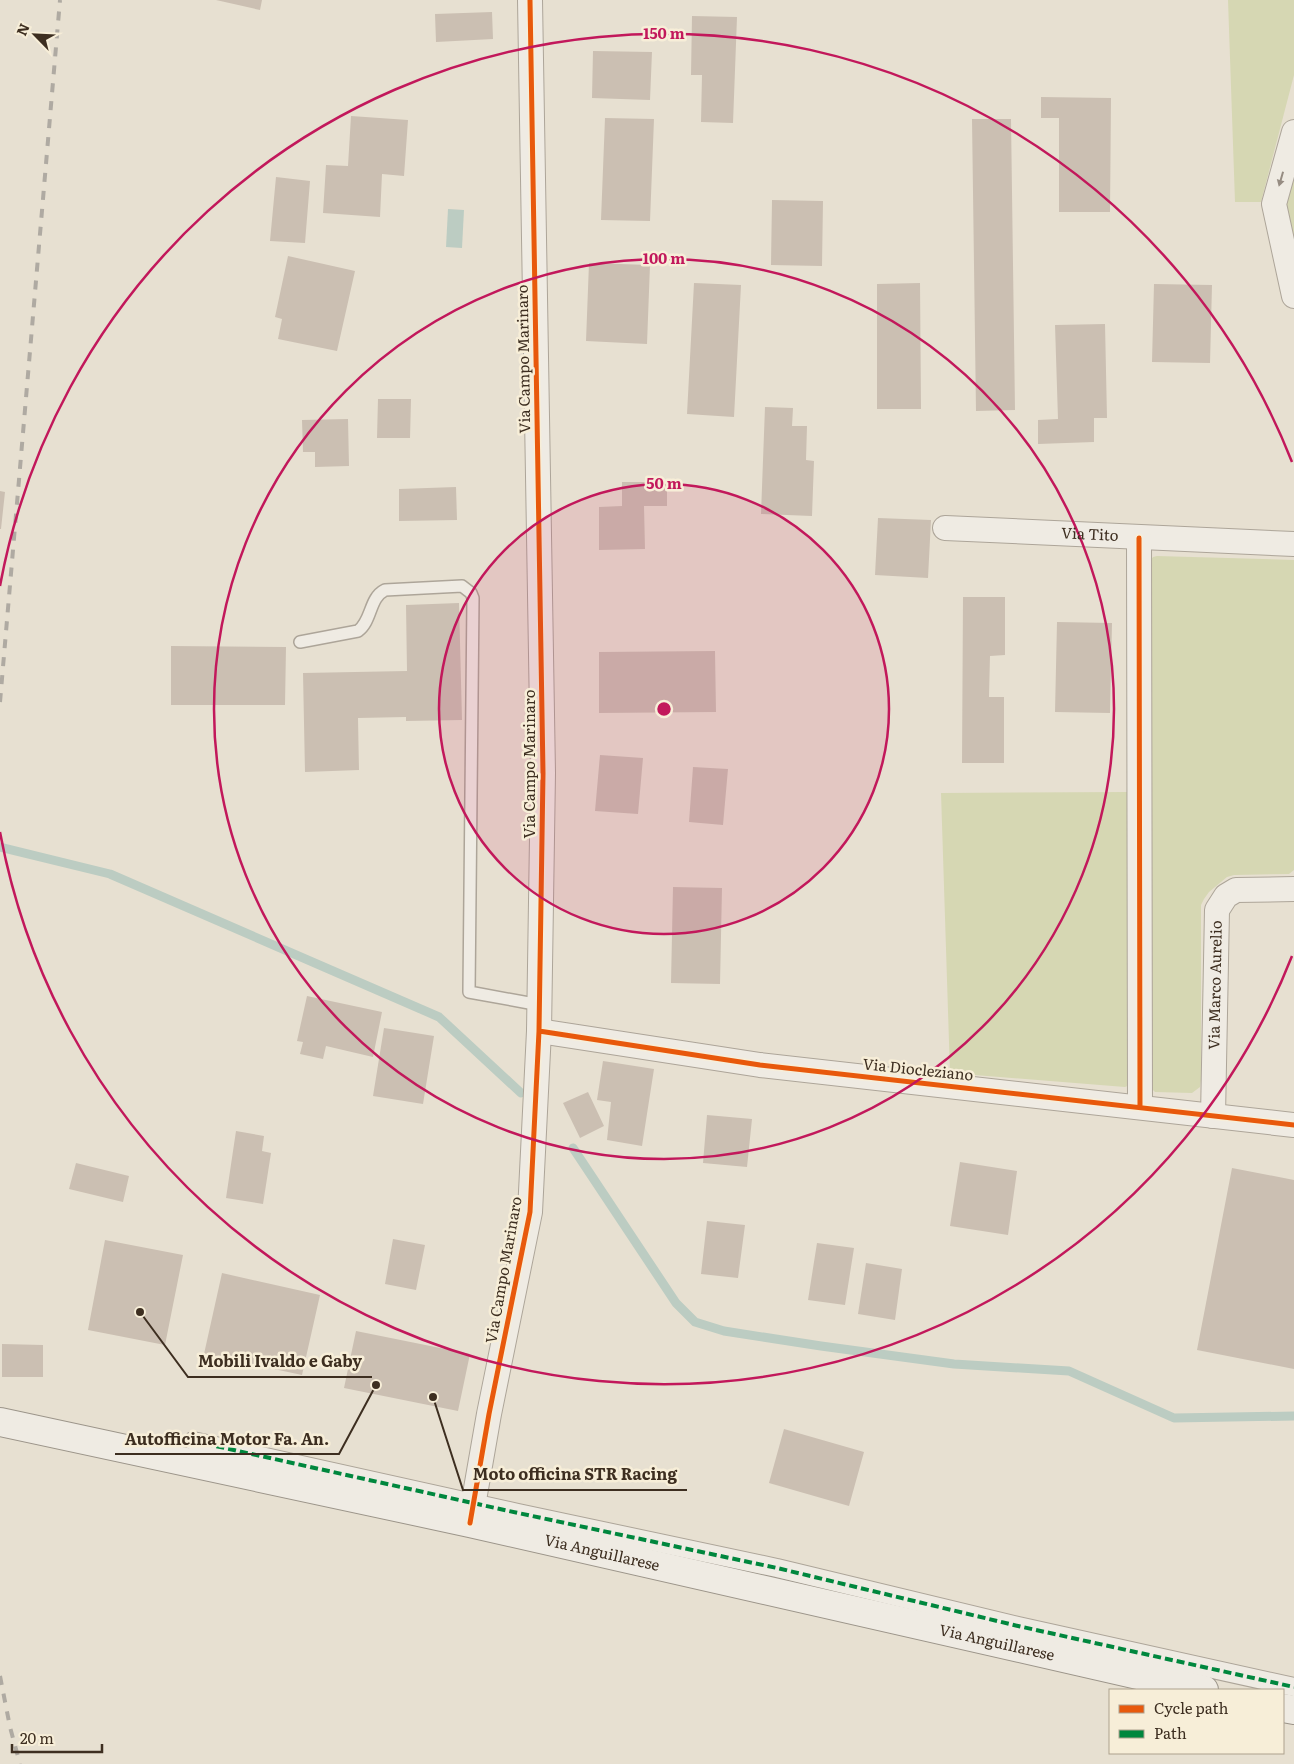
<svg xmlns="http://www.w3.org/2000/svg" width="1294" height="1764" font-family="Literata,serif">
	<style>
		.green { fill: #d6d7b3 }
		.water { fill: #bcccc2 }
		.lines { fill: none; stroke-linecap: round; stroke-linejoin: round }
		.stream { stroke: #bcccc2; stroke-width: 9 }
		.building { fill: #cbbfb2 }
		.service-casing { stroke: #ada599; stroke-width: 14 }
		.pedestrian-casing { stroke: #ada599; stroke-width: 20 }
		.minor-casing { stroke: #ada599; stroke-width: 26 }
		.secondary-casing { stroke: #9c958a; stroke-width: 30 }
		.service { stroke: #efebe3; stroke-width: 11 }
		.pedestrian { stroke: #efebe3; stroke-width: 18 }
		.minor { stroke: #efebe3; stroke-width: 24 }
		.secondary { stroke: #efebe3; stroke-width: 28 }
		.rail { stroke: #afaaa2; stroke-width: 4; stroke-dasharray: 9 9; stroke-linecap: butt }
		.quiet { stroke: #00873e; stroke-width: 4; stroke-dasharray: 8 4; stroke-linecap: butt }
		.cycleway-casing { stroke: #f7eed8; stroke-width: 8 }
		.cycleway { stroke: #e8590c; stroke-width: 5 }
		.oneway { fill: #968c82 }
		.ring { fill: none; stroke: #c2185b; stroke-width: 2.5 }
		.labels { text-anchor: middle; stroke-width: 5; stroke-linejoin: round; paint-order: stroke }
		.street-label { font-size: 15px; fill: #3d2e20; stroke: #f7eed8 }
		.centre { fill: #c2185b; stroke: #f7eed8; stroke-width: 2.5 }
		.ring-label { font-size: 15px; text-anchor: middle; font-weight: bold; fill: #c2185b; stroke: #f7eed8; stroke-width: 5; stroke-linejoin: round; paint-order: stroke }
		.leader { fill: none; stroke: #3d2e20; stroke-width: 2 }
		.callout-dot { fill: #3d2e20; stroke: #f7eed8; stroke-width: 2 }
		.callout-label { font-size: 16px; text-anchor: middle; font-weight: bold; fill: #3d2e20; stroke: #f7eed8; stroke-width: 5; stroke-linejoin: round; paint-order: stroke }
	</style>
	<rect width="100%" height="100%" fill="#e7e0d1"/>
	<!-- green -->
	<path class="green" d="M1228 0H1294V75L1261 202H1235Z
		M1294 165V251L1284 199Z
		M1157 556 1294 560V870L1289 874 1234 875 1227 877 1209 892 1204 899 1201 905V1080L1200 1087 1192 1093 1155 1092 1151 1088 1150 561 1153 557Z
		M1129 792 1130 1085 1125 1087 950 1073 941 793Z"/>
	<!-- water -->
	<path class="water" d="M448 209 464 210 462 248 446 247Z"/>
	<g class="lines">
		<!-- stream -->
		<path class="stream" d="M0 847 110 874 439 1017 521 1093
			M573 1148 676 1303 695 1322 724 1331 821 1346 954 1364 1069 1371 1174 1418 1294 1416"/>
	</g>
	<!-- building -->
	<path class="building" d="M216 0H262L260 10Z
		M492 12 493 39 436 42 435 14Z
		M692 16 737 17 733 123 701 122 702 75H691Z
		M593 51 652 52 650 100 592 98Z
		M1041 97 1111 98 1110 212H1059V118H1041Z
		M351 116 408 120 404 176 382 174 380 217 323 213 326 165 348 166Z
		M605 118 654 119 650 221 601 220Z
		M972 119H1011L1015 410 976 411Z
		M276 177 310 181 305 243 270 241Z
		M772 200 823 201 822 266 771 265Z
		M288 256 355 271 337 351 278 339 282 319 275 317Z
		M589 263 650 265 647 344 586 341Z
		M694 283 741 285 734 417 687 414Z
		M920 283 921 409H877V284Z
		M1154 284 1212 285 1210 363 1152 362Z
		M1105 324 1107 418H1094V442L1038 444V420L1058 419 1055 325Z
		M378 399H411L410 438H377Z
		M765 407 793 408 792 426H807L806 460 814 461 812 516 761 514Z
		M348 419 349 466 315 467V452H303L302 420Z
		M622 482H667V506H644L645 549 599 550V507L622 506Z
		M456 487 457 520 399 521V489Z
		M0 491 5 492 1 529H0Z
		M878 518 931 520 928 578 875 575Z
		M963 597H1005V655L990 656 989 697H1004V763H962Z
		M459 603 462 720 406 721V717L358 718 359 770 305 772 303 673 407 671 406 605Z
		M1057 622 1112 623 1110 713 1055 712Z
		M171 646 286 647 285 705H171Z
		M715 651 716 712 599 713V652Z
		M600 755 643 758 638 814 595 811Z
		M693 767 728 769 723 825 689 822Z
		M673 887 722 888 720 984 671 983Z
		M307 996 382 1012 373 1057 326 1046 323 1059 300 1054 303 1042 297 1041Z
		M384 1028 434 1036 423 1104 373 1096Z
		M603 1061 654 1069 642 1146 607 1140 611 1102 597 1100Z
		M588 1092 604 1126 580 1138 563 1103Z
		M707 1115 752 1119 747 1167 703 1163Z
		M236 1131 264 1136 262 1151 271 1153 263 1204 226 1198Z
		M960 1162 1017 1171 1008 1235 950 1226Z
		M76 1163 129 1176 123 1202 69 1189Z
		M1232 1168 1294 1180V1369L1197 1350Z
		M707 1221 745 1225 738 1278 701 1274Z
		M393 1239 425 1245 416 1290 385 1284Z
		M105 1240 183 1255 165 1345 88 1330Z
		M817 1243 854 1248 845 1305 808 1300Z
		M866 1263 902 1269 895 1320 858 1314Z
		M222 1273 320 1295 302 1375 204 1354Z
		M356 1331 470 1354 458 1411 344 1388Z
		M2 1344 43 1345V1377H2Z
		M784 1429 864 1452 849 1506 769 1483Z"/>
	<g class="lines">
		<!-- service casing -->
		<g class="service-casing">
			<path id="service" d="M300 642 358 631C372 621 369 598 385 590L462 586 471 593 473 598 469 992 540 1005"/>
		</g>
		<!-- pedestrian casing -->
		<g class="pedestrian-casing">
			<path id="pedestrian" d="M193 1441 518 1513 777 1568 1018 1626 1294 1687"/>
		</g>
		<!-- minor casing -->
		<g class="minor-casing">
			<g id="minor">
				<path d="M1294 132 1274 204 1294 296"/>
				<path id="s1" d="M945 528 1294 544"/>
				<path d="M1139 538 1140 1107"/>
				<path d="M539 1031 760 1065 1294 1125"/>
				<path id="s2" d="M1213 1116 1217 910 1226 896 1236 890 1294 889"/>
				<path d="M470 1523 489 1414 530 1212 539 1031 543 773 530 0"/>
			</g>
		</g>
		<!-- secondary casing -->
		<g class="secondary-casing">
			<g id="secondary">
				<path id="s3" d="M0 1422 470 1523 1204 1690"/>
				<path d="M1283 1708 1294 1710"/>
			</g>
		</g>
		<!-- service -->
		<use href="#service" class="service"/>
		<!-- pedestrian -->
		<use href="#pedestrian" class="pedestrian"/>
		<!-- minor -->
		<use href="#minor" class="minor"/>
		<!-- secondary -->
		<use href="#secondary" class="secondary"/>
		<!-- rail -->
		<path class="rail" d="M0 702 60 0
			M0 1676 10 1727 20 1764"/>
		<!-- quiet -->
		<path class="quiet" d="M193 1441 518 1513 777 1568 1018 1626 1294 1687"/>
		<!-- cycleway casing -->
		<g class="cycleway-casing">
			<path id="cycleway" d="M1139 538 1140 1107
				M539 1031 760 1065 1294 1125
				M470 1523 489 1414 530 1212 539 1031 543 773 530 0"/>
		</g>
		<!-- cycleway -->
		<use href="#cycleway" class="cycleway"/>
	</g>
	<!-- one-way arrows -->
	<defs><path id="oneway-solid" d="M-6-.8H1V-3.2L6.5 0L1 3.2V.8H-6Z" transform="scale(1.25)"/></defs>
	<use class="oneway" href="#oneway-solid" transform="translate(1281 179) rotate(106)"/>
	<!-- distance rings -->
	<circle cx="664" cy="709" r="225" fill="#c2185b" fill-opacity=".12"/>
	<g class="ring">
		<circle cx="664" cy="709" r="225"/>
		<circle cx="664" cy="709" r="450"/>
		<path d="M1292 956A675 675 0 0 1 0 832M0 586A675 675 0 0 1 1292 462"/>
	</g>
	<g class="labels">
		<!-- street labels -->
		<g class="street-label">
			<text transform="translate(524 359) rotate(-91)" y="5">Via Campo Marinaro</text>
			<text dy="5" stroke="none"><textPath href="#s1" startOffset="145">Via Tito</textPath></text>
			<text transform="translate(530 764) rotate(-90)" y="5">Via Campo Marinaro</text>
			<text dy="5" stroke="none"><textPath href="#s2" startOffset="131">Via Marco Aurelio</textPath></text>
			<text transform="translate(918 1070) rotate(6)" y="5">Via Diocleziano</text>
			<text transform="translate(504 1270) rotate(-80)" y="5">Via Campo Marinaro</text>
			<text dy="5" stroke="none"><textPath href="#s3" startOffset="616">Via Anguillarese</textPath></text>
			<text dy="5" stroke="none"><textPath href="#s3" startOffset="1021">Via Anguillarese</textPath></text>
		</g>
	</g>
	<circle cx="664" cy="709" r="8" class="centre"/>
	<g class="ring-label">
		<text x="664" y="39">150 m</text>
		<text x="664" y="264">100 m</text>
		<text x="664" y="489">50 m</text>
	</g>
	<!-- callouts -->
	<path class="leader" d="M140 1312L188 1377H372M376 1385L339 1454H115M433 1397L463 1490H687"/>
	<g class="callout-dot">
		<circle cx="140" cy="1312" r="5"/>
		<circle cx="376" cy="1385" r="5"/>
		<circle cx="433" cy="1397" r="5"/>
	</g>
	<g class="callout-label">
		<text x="280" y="1367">Mobili Ivaldo e Gaby</text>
		<text x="227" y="1445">Autofficina Motor Fa. An.</text>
		<text x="575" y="1480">Moto officina STR Racing</text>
	</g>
	<!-- legend -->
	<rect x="1109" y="1689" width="175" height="65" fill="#f7eed8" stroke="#ada18e"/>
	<rect x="1119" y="1705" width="25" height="8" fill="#e8590c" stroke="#ada18e"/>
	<text x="1154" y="1714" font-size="15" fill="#3d2e20">Cycle path</text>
	<rect x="1119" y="1730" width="25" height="8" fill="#00873e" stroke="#ada18e"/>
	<text x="1154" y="1739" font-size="15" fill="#3d2e20">Path</text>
	<!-- north arrow -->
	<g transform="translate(35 35) rotate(294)" stroke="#f7eed8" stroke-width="4" paint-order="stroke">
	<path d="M0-4L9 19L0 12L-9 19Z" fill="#3d2e20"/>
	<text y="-8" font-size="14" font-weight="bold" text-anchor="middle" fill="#3d2e20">N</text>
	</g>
	<!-- scale -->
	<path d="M12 1744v8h90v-8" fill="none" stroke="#3d2e20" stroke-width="2.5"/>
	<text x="20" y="1744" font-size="15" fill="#3d2e20" stroke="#f7eed8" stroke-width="4" paint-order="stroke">20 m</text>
</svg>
